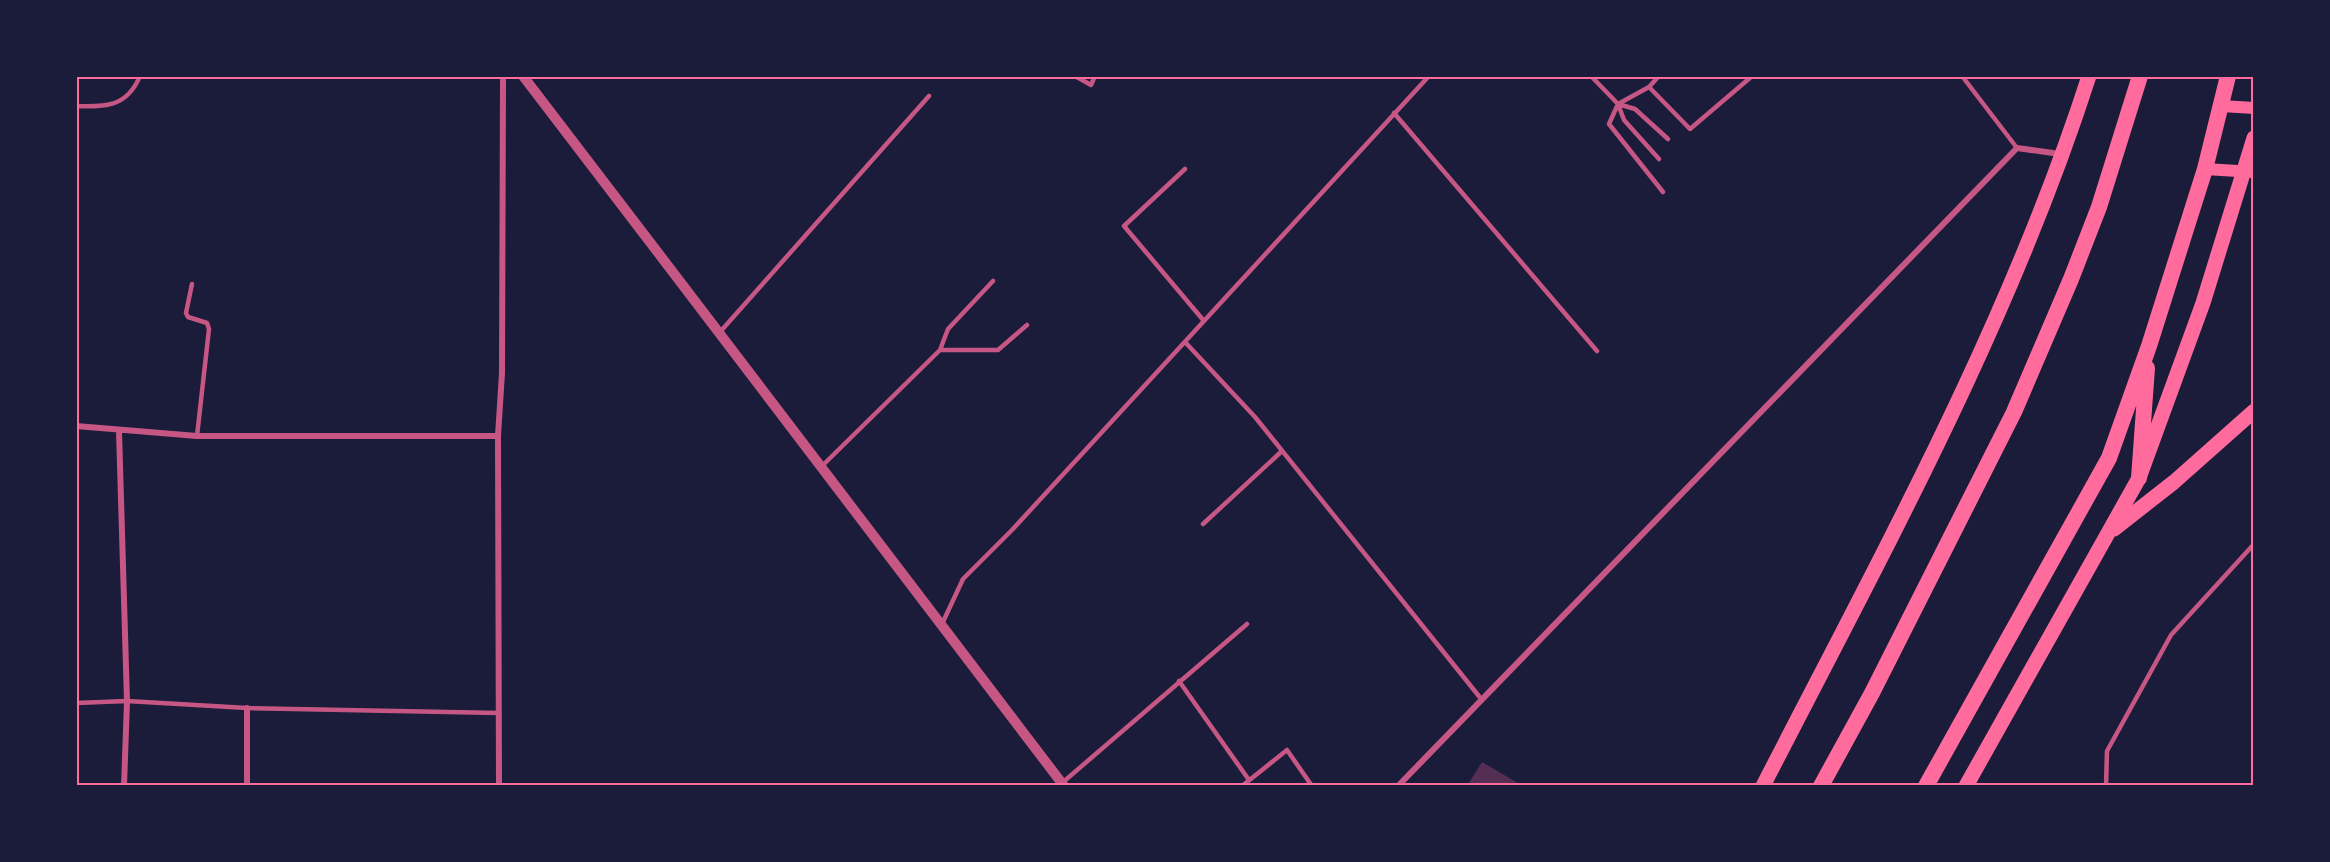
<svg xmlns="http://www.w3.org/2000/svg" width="2330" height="862" font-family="Commissioner,sans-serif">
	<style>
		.building { fill: #542f53 }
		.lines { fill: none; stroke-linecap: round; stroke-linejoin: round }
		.service { stroke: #c65784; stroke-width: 4.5 }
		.minor { stroke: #c65784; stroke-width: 6 }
		.tertiary { stroke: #c65784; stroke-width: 10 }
		.secondary { stroke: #ff6b9d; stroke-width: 12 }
		.primary { stroke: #ff6b9d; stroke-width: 15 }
		.trunk { stroke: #ff6b9d; stroke-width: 16 }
		.neatline { fill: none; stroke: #ff6b9d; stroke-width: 2 }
	</style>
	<rect width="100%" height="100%" fill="#1b1b3a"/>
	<!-- building -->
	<path class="building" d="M1482 762 1523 786H1467Z"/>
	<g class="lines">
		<!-- service -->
		<path class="service" d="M1075 76 1091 85 1095 76
			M1591 76 1618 104 1649 87 1690 129 1751 77
			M1962 76 2017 148
			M1649 87 1659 76
			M1618 104 1609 124 1663 192
			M1618 104 1624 120 1659 159
			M1618 104 1635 109 1668 139
			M76 106C106 107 127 107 140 76
			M1394 113 1597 351
			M1185 169 1124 226 1204 321
			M192 284 186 313 188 317 207 323 209 329 197 436
			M720 332 929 96
			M1185 342 1255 417 1482 700
			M940 350H998L1027 325
			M822 466 940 350 948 329 993 281
			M1203 524 1282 451
			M942 624 963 579 1012 530 1429 76
			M1179 681 1249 780
			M76 703 127 701 247 708 499 713
			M1062 783 1247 624
			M1242 786 1287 750 1312 786
			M2106 786 2107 751 2171 635 2254 544"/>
		<!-- minor -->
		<path class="minor" d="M76 426 197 436H498
			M119 431 127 701 124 786
			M247 786V708
			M499 786 498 436 502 373 503 76
			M1398 786 2017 148 2060 154"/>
		<!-- tertiary -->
		<path class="tertiary" d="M523 76C704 312 883 549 1064 786"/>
		<!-- secondary -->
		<path class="secondary" d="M2221 106 2254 108
			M2205 169 2254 172"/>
		<!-- primary -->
		<path class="primary" d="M2114 529 2174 482 2254 411
			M1763 786C1882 554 2009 325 2089 76
			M1966 786 2139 478 2203 303 2254 138"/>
		<!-- trunk -->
		<path class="trunk" d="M2139 478 2147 368
			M1821 786 1872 693 2014 412 2071 279 2099 207 2140 76
			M1926 786 2109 458 2149 346 2205 169 2228 76"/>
	</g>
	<!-- border -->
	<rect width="2330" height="862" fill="none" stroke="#1b1b3a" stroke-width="156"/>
	<rect x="78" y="78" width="2174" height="706" class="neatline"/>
</svg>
